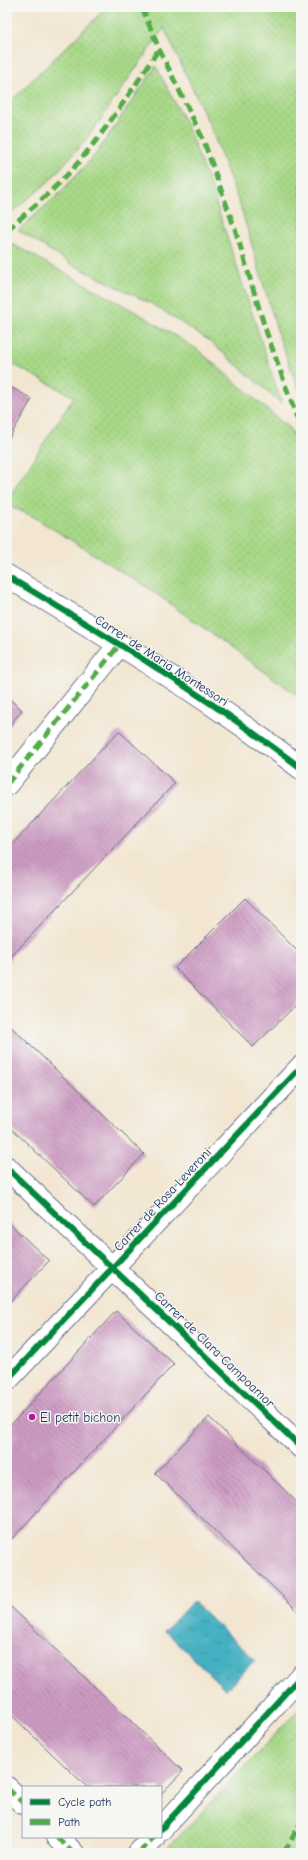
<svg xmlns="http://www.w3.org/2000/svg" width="308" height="1860" font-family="'Comic Neue',sans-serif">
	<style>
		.grass { fill: url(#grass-dots); stroke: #618472 }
		.water { fill: url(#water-ripples); stroke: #307090 }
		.building { fill: url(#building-back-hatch) }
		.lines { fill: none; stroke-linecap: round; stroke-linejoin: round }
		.minor-casing { stroke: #666f86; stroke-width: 24 }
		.minor { stroke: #fff; stroke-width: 22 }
		.quiet { stroke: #52ab49; stroke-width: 5; stroke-dasharray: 10 5; stroke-linecap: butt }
		.cycleway-casing { stroke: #f6f6f2; stroke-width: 8 }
		.cycleway { stroke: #00873e; stroke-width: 6 }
		.poi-dot { fill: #b5179e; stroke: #f6f6f2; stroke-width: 1.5 }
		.labels { text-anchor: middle; stroke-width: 3; stroke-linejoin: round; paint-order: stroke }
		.street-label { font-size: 13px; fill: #1b2f5e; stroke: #f6f6f2 }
		.poi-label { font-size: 13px; fill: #1b2f5e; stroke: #f6f6f2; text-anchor: start }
	</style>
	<defs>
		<pattern id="grass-dots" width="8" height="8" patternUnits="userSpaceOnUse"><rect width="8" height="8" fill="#a7d887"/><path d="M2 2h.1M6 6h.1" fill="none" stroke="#8fba77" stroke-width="1.8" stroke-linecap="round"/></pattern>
		<pattern id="water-ripples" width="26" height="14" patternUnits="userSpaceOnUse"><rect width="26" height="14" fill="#44b0c1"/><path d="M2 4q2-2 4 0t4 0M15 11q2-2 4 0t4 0" fill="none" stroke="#3890a0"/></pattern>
		<pattern id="building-back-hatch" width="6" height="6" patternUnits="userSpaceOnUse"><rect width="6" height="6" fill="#cd9bc3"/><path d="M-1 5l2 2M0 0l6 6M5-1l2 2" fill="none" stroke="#a67fa2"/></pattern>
	</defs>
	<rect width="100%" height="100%" fill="#f6f6f2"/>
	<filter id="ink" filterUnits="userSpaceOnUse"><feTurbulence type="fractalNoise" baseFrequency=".025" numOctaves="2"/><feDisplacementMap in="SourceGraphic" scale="8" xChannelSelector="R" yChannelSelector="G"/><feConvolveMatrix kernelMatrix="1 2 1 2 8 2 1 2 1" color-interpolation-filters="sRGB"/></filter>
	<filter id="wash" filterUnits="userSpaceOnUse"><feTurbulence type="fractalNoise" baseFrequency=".012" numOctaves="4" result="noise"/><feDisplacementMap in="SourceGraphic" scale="16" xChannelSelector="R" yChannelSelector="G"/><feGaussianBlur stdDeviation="0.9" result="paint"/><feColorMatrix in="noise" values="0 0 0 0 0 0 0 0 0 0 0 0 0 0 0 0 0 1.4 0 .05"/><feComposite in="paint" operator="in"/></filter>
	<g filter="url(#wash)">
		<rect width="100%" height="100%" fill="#f2e6d1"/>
		<!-- grass -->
		<path class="grass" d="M107 7H301V396L279 337 241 208 210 126 164 28 86 140 47 183 7 216V105Z
			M156 66 187 126 210 185 282 404 208 340 152 304 71 264 18 230 59 194 95 155Z
			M7 241 141 315 198 350 291 430 301 455V698L148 588 32 516 7 505V500L74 397 7 361Z
			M301 1707V1853H163Z"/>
		<!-- water -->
		<path class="water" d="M193 1601 255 1660 226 1690 165 1631Z"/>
		<g id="blocks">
			<!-- building -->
			<path class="building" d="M7 385 32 399 7 442Z
				M7 697 22 710 7 729Z
				M119 731 175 783 7 961V850Z
				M245 898 301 955V1000L253 1047 175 968Z
				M7 1023 144 1154 94 1207 7 1124Z
				M7 1221 49 1261 7 1305Z
				M116 1311 174 1364 7 1544V1429Z
				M209 1417 301 1506V1614L155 1473Z
				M9 1605 183 1771 161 1794V1787H87L7 1711V1606Z"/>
		</g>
	</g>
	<g filter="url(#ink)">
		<use href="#blocks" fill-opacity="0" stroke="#666f86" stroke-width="1"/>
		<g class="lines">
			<!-- minor casing -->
			<g class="minor-casing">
				<path id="minor" d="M7 576C107 636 208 697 301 768
					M7 784 120 644
					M7 1168 301 1447
					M7 1380 301 1067
					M7 1788 23 1803
					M161 1829 301 1676
					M57 1837 73 1853
					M139 1853 154 1837"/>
			</g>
			<!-- minor -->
			<use href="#minor" class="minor"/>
			<!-- quiet -->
			<path class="quiet" d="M142 7 159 49 203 139 235 229 265 328 301 429
				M7 230C33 207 60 185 82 158 110 124 135 86 159 49
				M7 784 120 644
				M7 1788 23 1803
				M57 1837 73 1853
				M139 1853 154 1837
				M284 1853 301 1822"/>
			<!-- cycleway casing -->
			<g class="cycleway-casing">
				<path id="cycleway" d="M7 576C107 636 208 697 301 768
					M7 1168 301 1447
					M7 1380 301 1067
					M161 1829 301 1676"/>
			</g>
			<!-- cycleway -->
			<use href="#cycleway" class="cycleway"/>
		</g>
	</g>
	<!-- markers -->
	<circle class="poi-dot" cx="32" cy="1417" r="4"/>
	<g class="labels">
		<!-- street labels -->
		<g class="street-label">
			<text transform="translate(162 660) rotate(33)" y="5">Carrer de Maria Montessori</text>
			<text transform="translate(162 1199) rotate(-47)" y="5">Carrer de Rosa Leveroni</text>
			<text transform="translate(215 1349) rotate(44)" y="5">Carrer de Clara Campoamor</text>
		</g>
		<!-- poi labels -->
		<g class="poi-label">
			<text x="40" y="1422">El petit bichon</text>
		</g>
	</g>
	<!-- margin -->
	<rect width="308" height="1860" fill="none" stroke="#f6f6f2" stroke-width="24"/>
	<!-- legend -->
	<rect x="22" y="1786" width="140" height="52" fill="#f6f6f2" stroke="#9ea6b7"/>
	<rect x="30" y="1799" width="20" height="6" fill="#00873e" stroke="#9ea6b7"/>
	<text x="58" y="1806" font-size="12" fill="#1b2f5e">Cycle path</text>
	<rect x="30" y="1819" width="20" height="6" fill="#52ab49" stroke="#9ea6b7"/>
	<text x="58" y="1826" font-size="12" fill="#1b2f5e">Path</text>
</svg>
